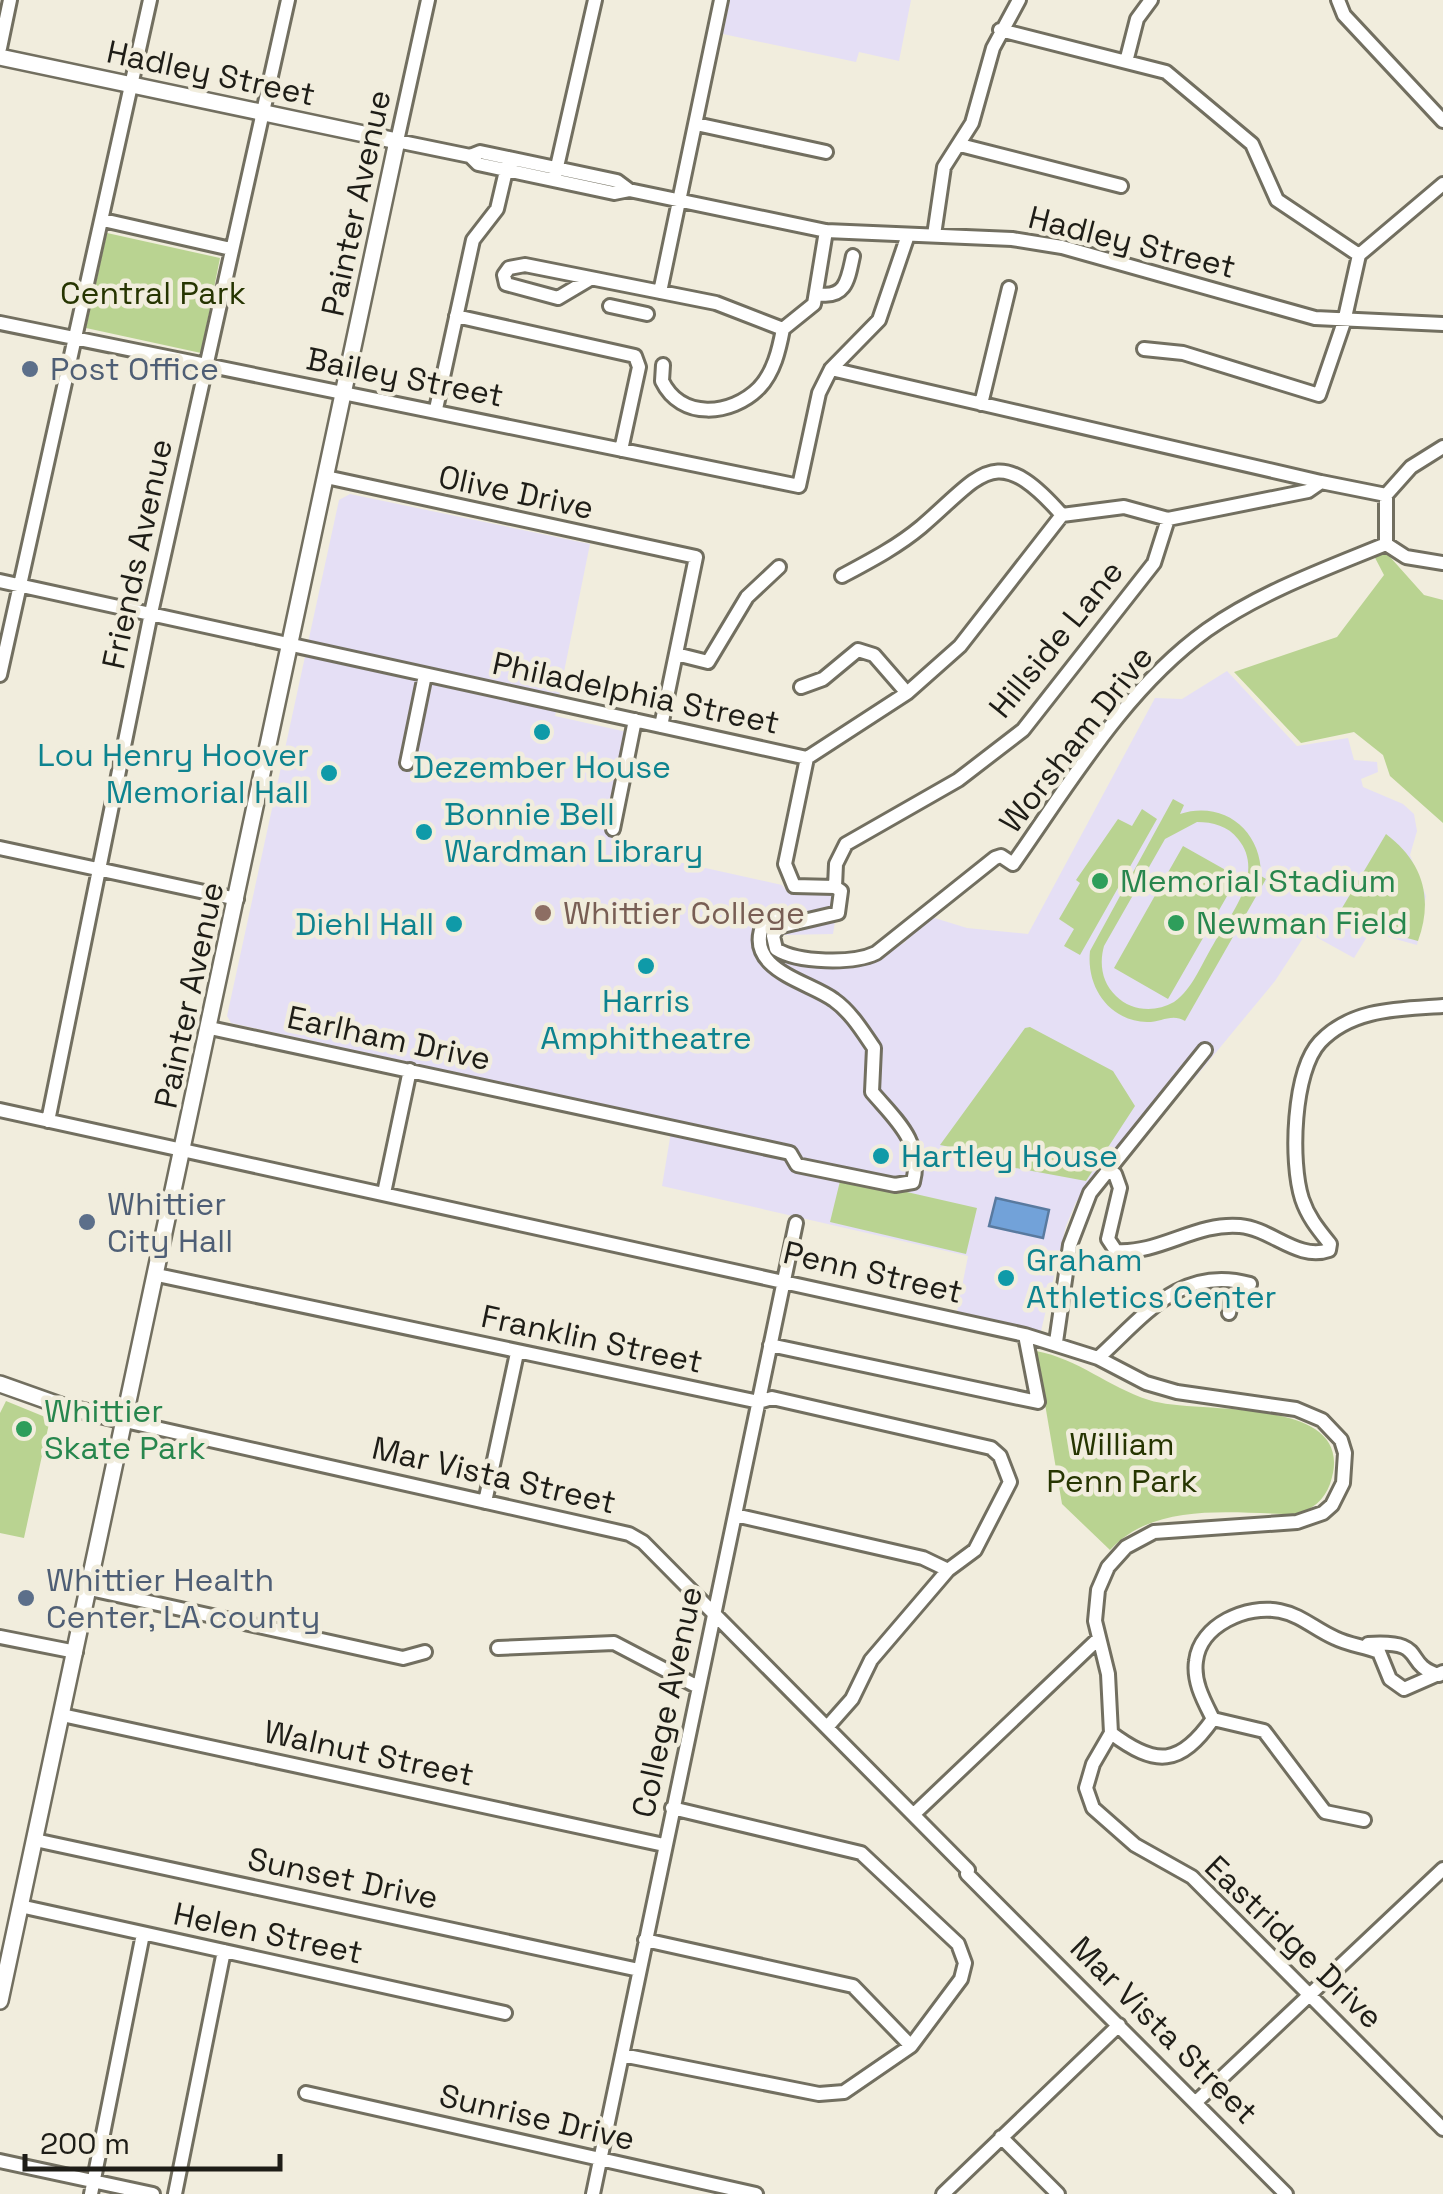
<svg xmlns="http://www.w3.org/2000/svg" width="1443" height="2194" font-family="'Space Grotesk',sans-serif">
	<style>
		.education { fill: #e5dff5 }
		.green { fill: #b9d391; fill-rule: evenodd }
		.water { fill: #72a2d9; stroke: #597a9f; stroke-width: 2.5 }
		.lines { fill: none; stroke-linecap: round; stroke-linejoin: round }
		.minor-casing { stroke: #726f60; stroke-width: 18 }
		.major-casing { stroke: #726f60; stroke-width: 20 }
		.minor { stroke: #fff; stroke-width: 12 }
		.major { stroke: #fff; stroke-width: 15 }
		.service-dot { fill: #5c6f8a; stroke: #f1eddd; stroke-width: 4 }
		.culture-dot { fill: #0f9aa8; stroke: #f1eddd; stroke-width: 4 }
		.leisure-dot { fill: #2e9e5b; stroke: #f1eddd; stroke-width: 4 }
		.education-dot { fill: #8d6e63; stroke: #f1eddd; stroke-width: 4 }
		.labels { text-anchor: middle; stroke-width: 9; stroke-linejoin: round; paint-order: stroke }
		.street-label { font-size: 32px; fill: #1e1d17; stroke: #f1eddd }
		.park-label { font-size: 32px; fill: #263501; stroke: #f1eddd }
		.service-label { font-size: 32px; fill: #4e5e75; stroke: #f1eddd; text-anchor: start }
		.culture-label { font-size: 32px; fill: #0d838f; stroke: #f1eddd; text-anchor: start }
		.leisure-label { font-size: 32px; fill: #27864d; stroke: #f1eddd; text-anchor: start }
		.education-label { font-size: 32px; fill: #785e54; stroke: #f1eddd; text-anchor: start }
	</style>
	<rect width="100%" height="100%" fill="#f1eddd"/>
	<!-- education -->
	<path class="education" d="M730 0H911L899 61 859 52 856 62 723 34Z
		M350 494 590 544 555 716 636 734 615 848 782 885 789 894 834 895 838 903 833 934 782 935 780 960 860 965 904 943 928 916 967 928 1028 934 1155 698 1182 699 1227 671 1297 746 1348 738 1354 760 1377 762 1378 772 1361 779 1363 787 1403 804 1414 814 1417 831 1410 855 1426 896 1417 945 1370 932 1354 958 1307 932 1275 981 1194 1079 1177 1070 1076 1202 1066 1226 1041 1331 957 1312 968 1256 662 1186 673 1120 231 1023 227 1016 339 500Z"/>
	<!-- green -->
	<path class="green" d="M107 233 220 258 201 353 86 328Z
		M1382 548 1424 595 1443 600V823L1390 776 1383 755 1354 732 1301 743 1234 672 1337 637 1384 575 1372 552Z
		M1173 799 1184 805 1180 814C1224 800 1262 831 1261 876L1266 879 1185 1021C1172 1013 1162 1022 1147 1022 1109 1021 1086 987 1090 951ZM1197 822C1213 822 1228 826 1238 839 1266 873 1230 915 1213 945 1202 963 1192 990 1174 1002 1155 1013 1131 1011 1116 996 1102 983 1099 964 1104 946L1165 839Z
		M1142 809 1157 819 1080 955 1064 946 1074 929 1059 919 1080 883 1076 880 1118 819 1132 826Z
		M1386 834C1422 861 1434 897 1418 941L1374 929 1342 908Z
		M1183 846 1238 877 1168 999 1114 968Z
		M1030 1027 1113 1071 1135 1106 1086 1181 983 1162 980 1153 940 1145 1025 1028Z
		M841 1177 977 1208 966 1254 830 1222Z
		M1036 1351C1079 1359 1108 1387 1149 1400 1196 1416 1362 1392 1330 1484 1324 1500 1313 1509 1297 1514 1235 1514 1156 1500 1110 1550L1062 1504Z
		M6 1401 50 1419 24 1538 0 1533V1413Z"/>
	<!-- water -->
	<path class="water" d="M996 1198 1049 1210 1043 1238 989 1226Z"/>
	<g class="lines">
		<!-- minor casing -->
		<g class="minor-casing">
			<path id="minor" d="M428 0 397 141 470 156 480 152 617 181 629 190 826 231 1012 239 1062 247 1315 318 1443 324
				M1338 0 1344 15 1443 121
				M1000 30 1166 72 1252 144 1277 200 1359 255
				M0 48 10 0
				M1127 58 1137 19 1151 0
				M696 124 826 152
				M960 145 1121 186
				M470 156 478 164 614 193 629 190
				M554 180 595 0
				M103 220 231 249
				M934 235 944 167 972 123 993 48 1019 0
				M590 279 558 298 506 284 504 275 509 268 525 265 716 303 783 329
				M660 292 721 0
				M818 294C846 299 848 279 853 256
				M610 306 647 314
				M456 316 635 356 639 367 621 450
				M0 323 799 486 819 393 831 369 879 320 908 235
				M783 329 814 304 826 231
				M1144 349 1183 353 1319 395 1344 322 1359 255 1443 184
				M663 365 662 381C681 420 731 416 759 388 774 372 779 350 783 329
				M831 369 1321 482
				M981 404 1009 288
				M436 409 473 240 497 209 509 158
				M326 477 696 557 661 726
				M1386 544 1406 557 1443 563
				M842 576C870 561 897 547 921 527 982 475 995 439 1062 515
				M0 581 807 758 907 693 960 646 1062 515 1124 507 1168 519 1308 491 1321 482 1386 495 1411 467 1443 447
				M676 654 708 662 747 597 779 567
				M0 675 150 0
				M801 687 823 679 858 650 874 655 907 693
				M807 758 785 864 794 886 835 887
				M407 763 425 675
				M613 829 635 720
				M0 848 237 899
				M835 887 841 891 838 913 778 927 773 936 776 949C798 963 853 964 876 953L995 858 1001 856 1013 864C1070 783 1125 689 1207 630 1261 592 1325 569 1386 544V495
				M835 887 836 864 846 844 958 780 1023 730 1154 563 1168 519
				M210 1028 790 1153 797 1165 895 1185 913 1182C923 1142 896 1120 872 1092L874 1048C863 1032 851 1012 834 1000 809 981 742 970 764 922L777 915 789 923
				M0 1110 1025 1335 1098 1358 1146 1383 1177 1392 1296 1409 1322 1420 1341 1440 1345 1453 1343 1483 1332 1505 1323 1513 1297 1522 1154 1532 1126 1547 1108 1567 1098 1590 1095 1621 1108 1674 1111 1733 1093 1764 1086 1788 1093 1808 1135 1845 1192 1877 1443 2129
				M48 1121 151 613 288 0
				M1108 1171 1115 1174 1120 1188 1108 1239 1116 1251C1160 1254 1196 1222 1240 1226 1272 1229 1298 1261 1329 1250L1330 1244C1318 1229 1308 1217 1302 1199 1290 1162 1293 1071 1320 1042 1352 1008 1400 1009 1443 1006
				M384 1193 410 1070
				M157 1275 759 1402 772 1398 991 1448 1000 1456 1010 1482 975 1550 948 1570 871 1660 852 1699 829 1725
				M1056 1342 1070 1245 1090 1193 1205 1050
				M770 1345 1038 1402 1025 1335
				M1098 1358C1145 1315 1181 1265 1250 1284L1232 1298 1229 1313
				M125 1421 629 1534 643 1542 968 1870 967 1874 1286 2194
				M485 1502 517 1353
				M735 1515 923 1558 948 1570
				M90 1589 403 1658 425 1652
				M0 1637 76 1652
				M1368 1644C1430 1640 1401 1664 1439 1675
				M498 1648 614 1643 698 1687
				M62 1715 664 1845
				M1213 1719C1204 1701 1193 1682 1196 1661 1200 1625 1247 1604 1280 1611 1301 1615 1316 1630 1335 1638 1349 1645 1364 1646 1379 1652L1390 1679 1404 1689 1443 1672
				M1213 1719 1264 1731 1325 1812 1364 1820
				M1111 1733C1156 1767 1180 1766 1213 1719
				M914 1814 1097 1640
				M35 1840 639 1970
				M20 1906 505 2013
				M645 1940 853 1986 911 2046
				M622 2055 819 2094 844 2092 911 2046 961 1979 965 1963 958 1944 861 1853 672 1808
				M306 2093 756 2194
				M1196 2102 1443 1869
				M1001 2137 1058 2194
				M0 2161 153 2194
				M91 2194 143 1934
				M175 2194 224 1951
				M593 2194 796 1223
				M943 2194 1119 2025"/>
		</g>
		<!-- major casing -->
		<g class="major-casing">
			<path id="major" d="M0 57 397 141 0 2001
				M0 1384 62 1406 125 1421"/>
		</g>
		<!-- minor -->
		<use href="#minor" class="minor"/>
		<!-- major -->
		<use href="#major" class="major"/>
	</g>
	<!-- markers -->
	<g class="service-dot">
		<circle cx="30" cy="369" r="10"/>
		<circle cx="87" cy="1222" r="10"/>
		<circle cx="26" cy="1598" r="10"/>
	</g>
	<g class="culture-dot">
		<circle cx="542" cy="732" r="10"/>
		<circle cx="329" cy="773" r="10"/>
		<circle cx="424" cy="832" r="10"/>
		<circle cx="454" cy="924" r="10"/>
		<circle cx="646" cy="966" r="10"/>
		<circle cx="881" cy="1156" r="10"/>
		<circle cx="1006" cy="1278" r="10"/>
	</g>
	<g class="leisure-dot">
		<circle cx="1100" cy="881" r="10"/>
		<circle cx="1176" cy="923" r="10"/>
		<circle cx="24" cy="1429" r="10"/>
	</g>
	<circle class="education-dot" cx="543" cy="913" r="10"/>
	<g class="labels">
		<!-- street labels -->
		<g class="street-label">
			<text transform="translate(211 73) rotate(12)" y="11">Hadley Street</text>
			<text transform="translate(356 203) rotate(-78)" y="11">Painter Avenue</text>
			<text transform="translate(1132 242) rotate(14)" y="11">Hadley Street</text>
			<text transform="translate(405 377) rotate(11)" y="11">Bailey Street</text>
			<text transform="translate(516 492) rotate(12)" y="11">Olive Drive</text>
			<text transform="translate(137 554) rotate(-78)" y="11">Friends Avenue</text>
			<text transform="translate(1056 639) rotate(-51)" y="11">Hillside Lane</text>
			<text transform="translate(636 693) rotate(12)" y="11">Philadelphia Street</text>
			<text transform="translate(1076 739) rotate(-52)" y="11">Worsham Drive</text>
			<text transform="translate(189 995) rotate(-78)" y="11">Painter Avenue</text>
			<text transform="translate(389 1038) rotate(12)" y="11">Earlham Drive</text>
			<text transform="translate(873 1272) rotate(13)" y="11">Penn Street</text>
			<text transform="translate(592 1339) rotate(12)" y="11">Franklin Street</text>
			<text transform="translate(494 1475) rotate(13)" y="11">Mar Vista Street</text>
			<text transform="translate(667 1702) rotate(-78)" y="11">College Avenue</text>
			<text transform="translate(369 1753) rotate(12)" y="11">Walnut Street</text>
			<text transform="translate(343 1878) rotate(12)" y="11">Sunset Drive</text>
			<text transform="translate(268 1933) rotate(12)" y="11">Helen Street</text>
			<text transform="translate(1294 1942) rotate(44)" y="11">Eastridge Drive</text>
			<text transform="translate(1164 2030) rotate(45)" y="11">Mar Vista Street</text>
			<text transform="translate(537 2117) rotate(13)" y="11">Sunrise Drive</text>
		</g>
		<!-- park labels -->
		<g class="park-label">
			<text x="153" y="304">Central Park</text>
			<text x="1122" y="1455">William<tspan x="1122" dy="37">Penn Park</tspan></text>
		</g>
		<!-- service labels -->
		<g class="service-label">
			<text x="50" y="380">Post Office</text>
			<text x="107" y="1215">Whittier<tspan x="107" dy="37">City Hall</tspan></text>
			<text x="46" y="1591">Whittier Health<tspan x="46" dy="37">Center, LA county</tspan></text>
		</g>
		<!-- culture labels -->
		<g class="culture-label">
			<text x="309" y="766" text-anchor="end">Lou Henry Hoover<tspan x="309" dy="37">Memorial Hall</tspan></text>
			<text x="542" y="778" text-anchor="middle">Dezember House</text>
			<text x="444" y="825">Bonnie Bell<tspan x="444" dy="37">Wardman Library</tspan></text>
			<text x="434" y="935" text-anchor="end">Diehl Hall</text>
			<text x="646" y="1012" text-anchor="middle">Harris<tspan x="646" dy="37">Amphitheatre</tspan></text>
			<text x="901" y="1167">Hartley House</text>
			<text x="1026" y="1271">Graham<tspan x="1026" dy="37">Athletics Center</tspan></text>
		</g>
		<!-- leisure labels -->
		<g class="leisure-label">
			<text x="1120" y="892">Memorial Stadium</text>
			<text x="1196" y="934">Newman Field</text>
			<text x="44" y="1422">Whittier<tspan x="44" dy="37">Skate Park</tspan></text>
		</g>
		<!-- education labels -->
		<g class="education-label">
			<text x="563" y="924">Whittier College</text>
		</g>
	</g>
	<!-- scale -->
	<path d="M25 2154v15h255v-15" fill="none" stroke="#1e1d17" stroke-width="5"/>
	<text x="40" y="2154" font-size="30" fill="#1e1d17" stroke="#f1eddd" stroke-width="8" paint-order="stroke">200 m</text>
</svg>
